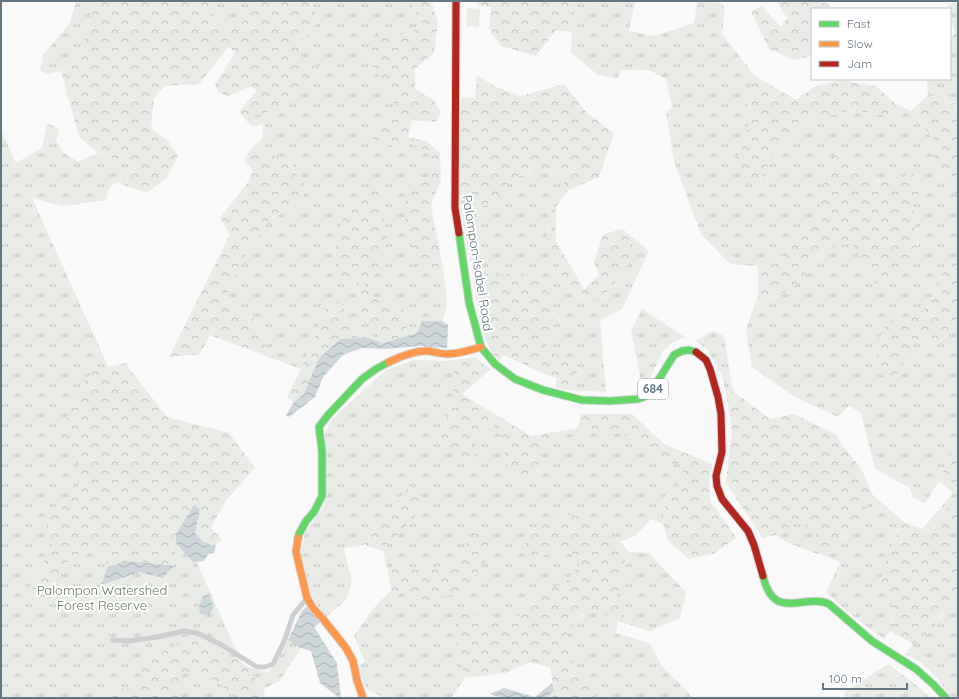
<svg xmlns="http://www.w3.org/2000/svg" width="959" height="699" font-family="Quicksand,sans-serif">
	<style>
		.grass { fill: url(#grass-tufts) }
		.forest { fill: url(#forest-crowns) }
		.pitch { fill: #e8ebe6 }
		.water { fill: url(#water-waves) }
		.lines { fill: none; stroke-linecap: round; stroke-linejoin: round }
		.fast-casing { stroke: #d5d6d7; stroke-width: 9 }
		.slow-casing { stroke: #d5d6d7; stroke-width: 9 }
		.jam-casing { stroke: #d5d6d7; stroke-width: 9 }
		.street { stroke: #cecfd0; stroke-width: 5 }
		.fast { stroke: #63d668; stroke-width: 7 }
		.slow { stroke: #ff974d; stroke-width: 7 }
		.jam { stroke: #b3261e; stroke-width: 7 }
		.labels { text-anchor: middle; stroke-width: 4; stroke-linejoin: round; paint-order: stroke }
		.shield { fill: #fff; stroke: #939fa8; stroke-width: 1 }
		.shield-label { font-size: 12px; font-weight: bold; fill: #657683 }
		.street-label { font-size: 13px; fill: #657683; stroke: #fff }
		.park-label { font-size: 13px; fill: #687a64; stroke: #fff }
	</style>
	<defs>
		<pattern id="grass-tufts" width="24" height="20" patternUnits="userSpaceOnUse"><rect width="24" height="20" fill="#e8ebe6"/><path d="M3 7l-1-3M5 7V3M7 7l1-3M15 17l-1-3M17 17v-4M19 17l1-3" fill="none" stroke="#c0c3c0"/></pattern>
		<pattern id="forest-crowns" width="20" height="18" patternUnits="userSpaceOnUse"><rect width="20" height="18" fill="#e8ebe6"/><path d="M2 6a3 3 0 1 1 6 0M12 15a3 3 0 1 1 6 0" fill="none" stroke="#c0c3c0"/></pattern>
		<pattern id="water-waves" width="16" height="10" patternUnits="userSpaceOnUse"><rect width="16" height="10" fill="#ced6d9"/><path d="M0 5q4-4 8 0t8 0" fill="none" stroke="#abb2b5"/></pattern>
	</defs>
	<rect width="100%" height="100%" fill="#f9f9f9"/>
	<!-- grass -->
	<path class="grass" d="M76 1H96L78 60 61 71 47 74 40 70 44 54 70 23Z
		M209 1H264L238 27 212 22Z
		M309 1H408L412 4 423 24 409 34H379L372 67 394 96 392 116 375 147 408 143 431 153 435 169 430 177 409 185 417 266 444 273 447 306 442 321H422L417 333 408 336 403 307 375 298 363 282 379 270 335 244 336 264 331 274 356 280 361 311 383 343 366 337 345 321 344 305 325 311 301 369 274 359 252 316 236 313 225 298 242 260 270 219 302 202 306 186 292 169 294 162 251 149 262 139 263 124 252 127 244 118 276 110 302 82 322 74V67L298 59 301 42 320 19Z
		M575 1H635L629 31 654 36 694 23 697 1H716L725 7 722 34 755 76 747 98 750 121 735 163 757 185 781 143 812 120 852 110 887 116 896 104 911 111 933 138 934 169 954 192 958 195V255L937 281 931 305 904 324 916 341 936 344 958 327V443L956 444 939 481 925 503 913 498 910 488 875 469 861 413 849 406 838 417 795 397 752 367 746 329 758 295 770 300 793 287 826 248 852 243 875 282 918 246 912 206 910 172 895 182 872 180 829 161 818 216 777 264 758 266 730 264 701 234 674 162 666 113 672 107 666 79 649 70H622L617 79 598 75 571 53 572 32Z
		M958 2V105L928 95 927 79H950V39L955 33 950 15V9H948L947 5Z
		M47 123 59 129 56 140 63 152 78 162 98 153 129 163V187L117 182 109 188 106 200 63 206 32 198 258 698H1V130L16 163 42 148Z
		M555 172 569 190 556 207 548 212 547 249 578 301 601 300 629 264 631 236 649 251 622 309 600 320 606 392 568 390 580 368 546 349 553 318 517 271 497 276 472 271 461 209 490 205 517 176Z
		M642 309 685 337 672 343 663 351 651 376 642 386 631 331Z
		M713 331 724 336 733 391 726 393 722 376 707 349 695 341Z
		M414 360 447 361 454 373 453 398 439 444 478 429 494 425 501 433 508 472 539 476 543 443 559 434 612 432 648 441 666 462 683 465 684 482 666 492 663 524 651 519 635 536 619 542 602 522 562 549 584 560 566 582 526 600 517 620 500 624 457 650 465 678 451 698H387L382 697 366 688 358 666 365 662 354 636 373 609 391 590 430 602 475 532 450 565 413 570 387 567 383 551 420 511 410 487 389 510 364 545 344 548 352 582 346 600 326 617 312 598 301 554 305 533 325 505V433L332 419 386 370Z
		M958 488V511L948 507 931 532 923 528Z
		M873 495 904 522 889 551 894 595 890 631 884 639 851 615 826 592 840 562 828 557 834 541 854 530Z
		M799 519 816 533 812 552 786 542 776 535Z
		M958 519V551H957L948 533Z
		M629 552 649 553 686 592 680 618 649 631 630 625 616 599 623 565Z
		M953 597 958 598V698H952L937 678 921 662 905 654 913 644 932 629Z
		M597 611 618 621 616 633 649 643 662 666 688 692 692 698H596L592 685 575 668 567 634 580 615Z
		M288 640 301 648 280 681 263 689 248 667 268 673Z
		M888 664 920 688 930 698H843L845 692Z"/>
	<!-- forest -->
	<path class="forest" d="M96 1H209L212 22 238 27 264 1H309L320 19 301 42 298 58 322 67V74L302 82 276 110 244 118 239 112 256 91 252 86 228 96 219 93 215 85 235 52 228 47 199 84 165 86 154 98 151 128 168 141 178 156 166 179 147 193 129 187V163L98 153 79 137 61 71 78 60Z
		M408 1H431L438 22 434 53 415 69V89L434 100 441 112 436 122 412 120 408 137 426 141 440 153 441 180 431 206 444 273 417 266 403 210 409 185 430 177 435 169 431 153 408 143 375 147 372 134 392 116 394 96 372 67V50L379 34H409L423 24 412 5Z
		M477 1H575L572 32 556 30 536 56 501 46 489 29 491 7 477 5Z
		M776 1H808L826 3 833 9H812V56L794 60 769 49 751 11 762 6 781 27 787 18Z
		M477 75 494 86 521 96 564 84 587 113 614 133 599 177 569 190 555 172 517 176 490 205 461 209 458 182 461 97 475 98Z
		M755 76 796 100 814 87 839 80 876 86 896 104 887 116 852 110 812 120 781 143 757 185 742 179 735 163 750 121 747 98Z
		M928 95 958 105V195L954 192 934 169 933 138 911 111Z
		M251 149 294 162 292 169 306 186 302 202 270 219 242 260 225 298 236 313 252 316 274 359 210 335 200 354 169 357 230 234 220 218 249 181 252 169 244 160Z
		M839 149 872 180 895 182 910 172 922 186 912 206 918 246 899 279 875 283 852 243 826 248 793 287 770 300 758 295V266L777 264 818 216 829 161Z
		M370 185 379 188 387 239 379 270 363 282 375 298 403 307 408 336 383 343 361 311 356 280 331 274 336 264 335 244 346 209Z
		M556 207V241L584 289 599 275 594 262 603 234 623 229 631 236 629 264 601 300 578 301 547 249 548 212Z
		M958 255V327L936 344 916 341 894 380 879 374 876 343 890 318 904 324 931 305 937 281Z
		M472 271 497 276 517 271 546 284 553 318 546 349 580 368 568 390 555 387 557 378 542 373 504 355 499 361C479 342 476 297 472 271Z
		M338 301 344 305 345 321 366 337 340 339 319 358 304 394 294 402 287 397 301 369 325 310Z
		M474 357 491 369 462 394 531 436 578 428 581 414H632L664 444 712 464 709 483 711 502 737 538 713 554 689 559 668 541 663 524 666 492 684 482 683 466 666 462 648 441 612 432 559 434 543 443 539 476 523 481 508 472 501 433 493 425 478 429 474 458 460 459 439 444 453 398 454 373 447 361Z
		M126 363 129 368 167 417 229 433 255 468 227 499 211 527 222 540 216 545 206 544 195 533 200 509 176 534V543L174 566 127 561 108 567 104 552 94 547 65 563 45 596 29 587 52 549 46 531 48 511 78 490 77 457 61 441 72 400 93 370Z
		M733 391 770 419 794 414 837 435 841 444 860 467 873 495 854 530 834 541 828 557 812 552 816 533 799 520 776 535 763 538 726 483 732 429 726 393Z
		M958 443V488L953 493 939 481 956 444Z
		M410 486 418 494 420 511 383 551 364 545 389 510Z
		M948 507 958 511V519L948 533 957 551H958V598L953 597 932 629 913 644 890 631 894 595 879 585 889 551 904 522 931 532Z
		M566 514 602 522 629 552 623 565 616 599 630 625 618 621 597 611 580 615 567 634 575 668 592 685 596 698H547L554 689 550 667 530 662 506 673 465 678 457 650 455 619 463 610 500 624 517 620 526 600 566 582 584 559 562 549 531 560 522 551 533 529Z
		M475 532 491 538 489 555 466 590 430 602 391 590 387 567 413 570 450 565Z
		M202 640 248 667 263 689 266 698H237L217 681 183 673 177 685 180 698H98L104 690 138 688 143 664 179 642Z"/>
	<!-- pitch -->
	<path class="pitch" d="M467 8 480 9 479 27 466 26Z"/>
	<!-- water -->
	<path class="water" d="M422 321H442L448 325 447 348 419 346 386 349 362 348 343 355 323 377 315 397 289 417 286 415 294 402 304 394 319 358 340 339 366 337 383 343 417 333Z
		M194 505 200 509 195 533 206 544 216 545 214 553 208 554 204 561 193 562 176 543V534Z
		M127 561 174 566 163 578 140 572 101 585 108 567Z
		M209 595 214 606 209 615 200 614 199 607 203 596Z
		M307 606 321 622 314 627 337 663 341 698H339L320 683 311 651 301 648 288 640 302 611Z
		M552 683 554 690 547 698H503L489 694 504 688 535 697Z"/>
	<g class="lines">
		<!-- fast casing -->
		<g class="fast-casing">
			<path id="fast" d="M459 233 469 302 481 347 495 364 515 379 543 390 582 400 610 401 638 399 644 397 651 392 674 355 682 351 689 350 696 352
				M298 538 299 534 306 521 314 512 322 496V451L319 427 328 415 362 379 376 369 389 362
				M763 576C764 580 765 584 767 588 779 617 808 594 829 604L872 641 916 669 934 685 946 698"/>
		</g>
		<!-- slow casing -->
		<g class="slow-casing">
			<path id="slow" d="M389 362C401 356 415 350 428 351 435 352 441 354 447 354 459 354 470 350 481 347
				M298 538 296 552 307 598 313 608 323 619 346 648 353 661 357 680 363 698"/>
		</g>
		<!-- jam casing -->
		<g class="jam-casing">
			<path id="jam" d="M456 1 455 208 459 233
				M696 352 706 360 710 369 718 397 721 414 722 452 716 476 717 486 722 499 748 531 754 545 763 576"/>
		</g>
		<!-- street -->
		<path class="street" d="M113 640 129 641 158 637 184 631 197 633 222 645 257 667H265L273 664 285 639 293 615 307 598"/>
		<!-- fast -->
		<use href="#fast" class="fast"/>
		<!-- slow -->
		<use href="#slow" class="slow"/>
		<!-- jam -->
		<use href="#jam" class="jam"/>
	</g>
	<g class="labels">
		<!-- shield labels -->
		<rect class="shield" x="638" y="379" width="30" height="20" rx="3"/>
		<g class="shield-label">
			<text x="653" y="393">684</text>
		</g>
		<!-- street labels -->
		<g class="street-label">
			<text transform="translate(478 263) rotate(81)" y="5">Palompon-Isabel Road</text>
		</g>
		<!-- park labels -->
		<g class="park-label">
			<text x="102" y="595">Palompon Watershed<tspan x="102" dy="15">Forest Reserve</tspan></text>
		</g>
	</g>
	<!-- border -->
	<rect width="959" height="699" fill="none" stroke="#657683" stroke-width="4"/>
	<!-- legend -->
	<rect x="811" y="8" width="140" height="72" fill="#ffffff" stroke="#c1c8cd"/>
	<rect x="819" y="21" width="20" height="6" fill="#63d668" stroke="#c1c8cd"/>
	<text x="847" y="28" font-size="12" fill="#657683">Fast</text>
	<rect x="819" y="41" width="20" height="6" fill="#ff974d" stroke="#c1c8cd"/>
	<text x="847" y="48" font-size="12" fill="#657683">Slow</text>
	<rect x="819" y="61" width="20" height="6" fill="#b3261e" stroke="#c1c8cd"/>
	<text x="847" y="68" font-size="12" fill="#657683">Jam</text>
	<!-- scale -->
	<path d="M823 683v6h84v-6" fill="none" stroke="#657683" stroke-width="2"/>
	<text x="829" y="683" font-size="12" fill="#657683" stroke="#ffffff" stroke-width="3" paint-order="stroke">100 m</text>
</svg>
